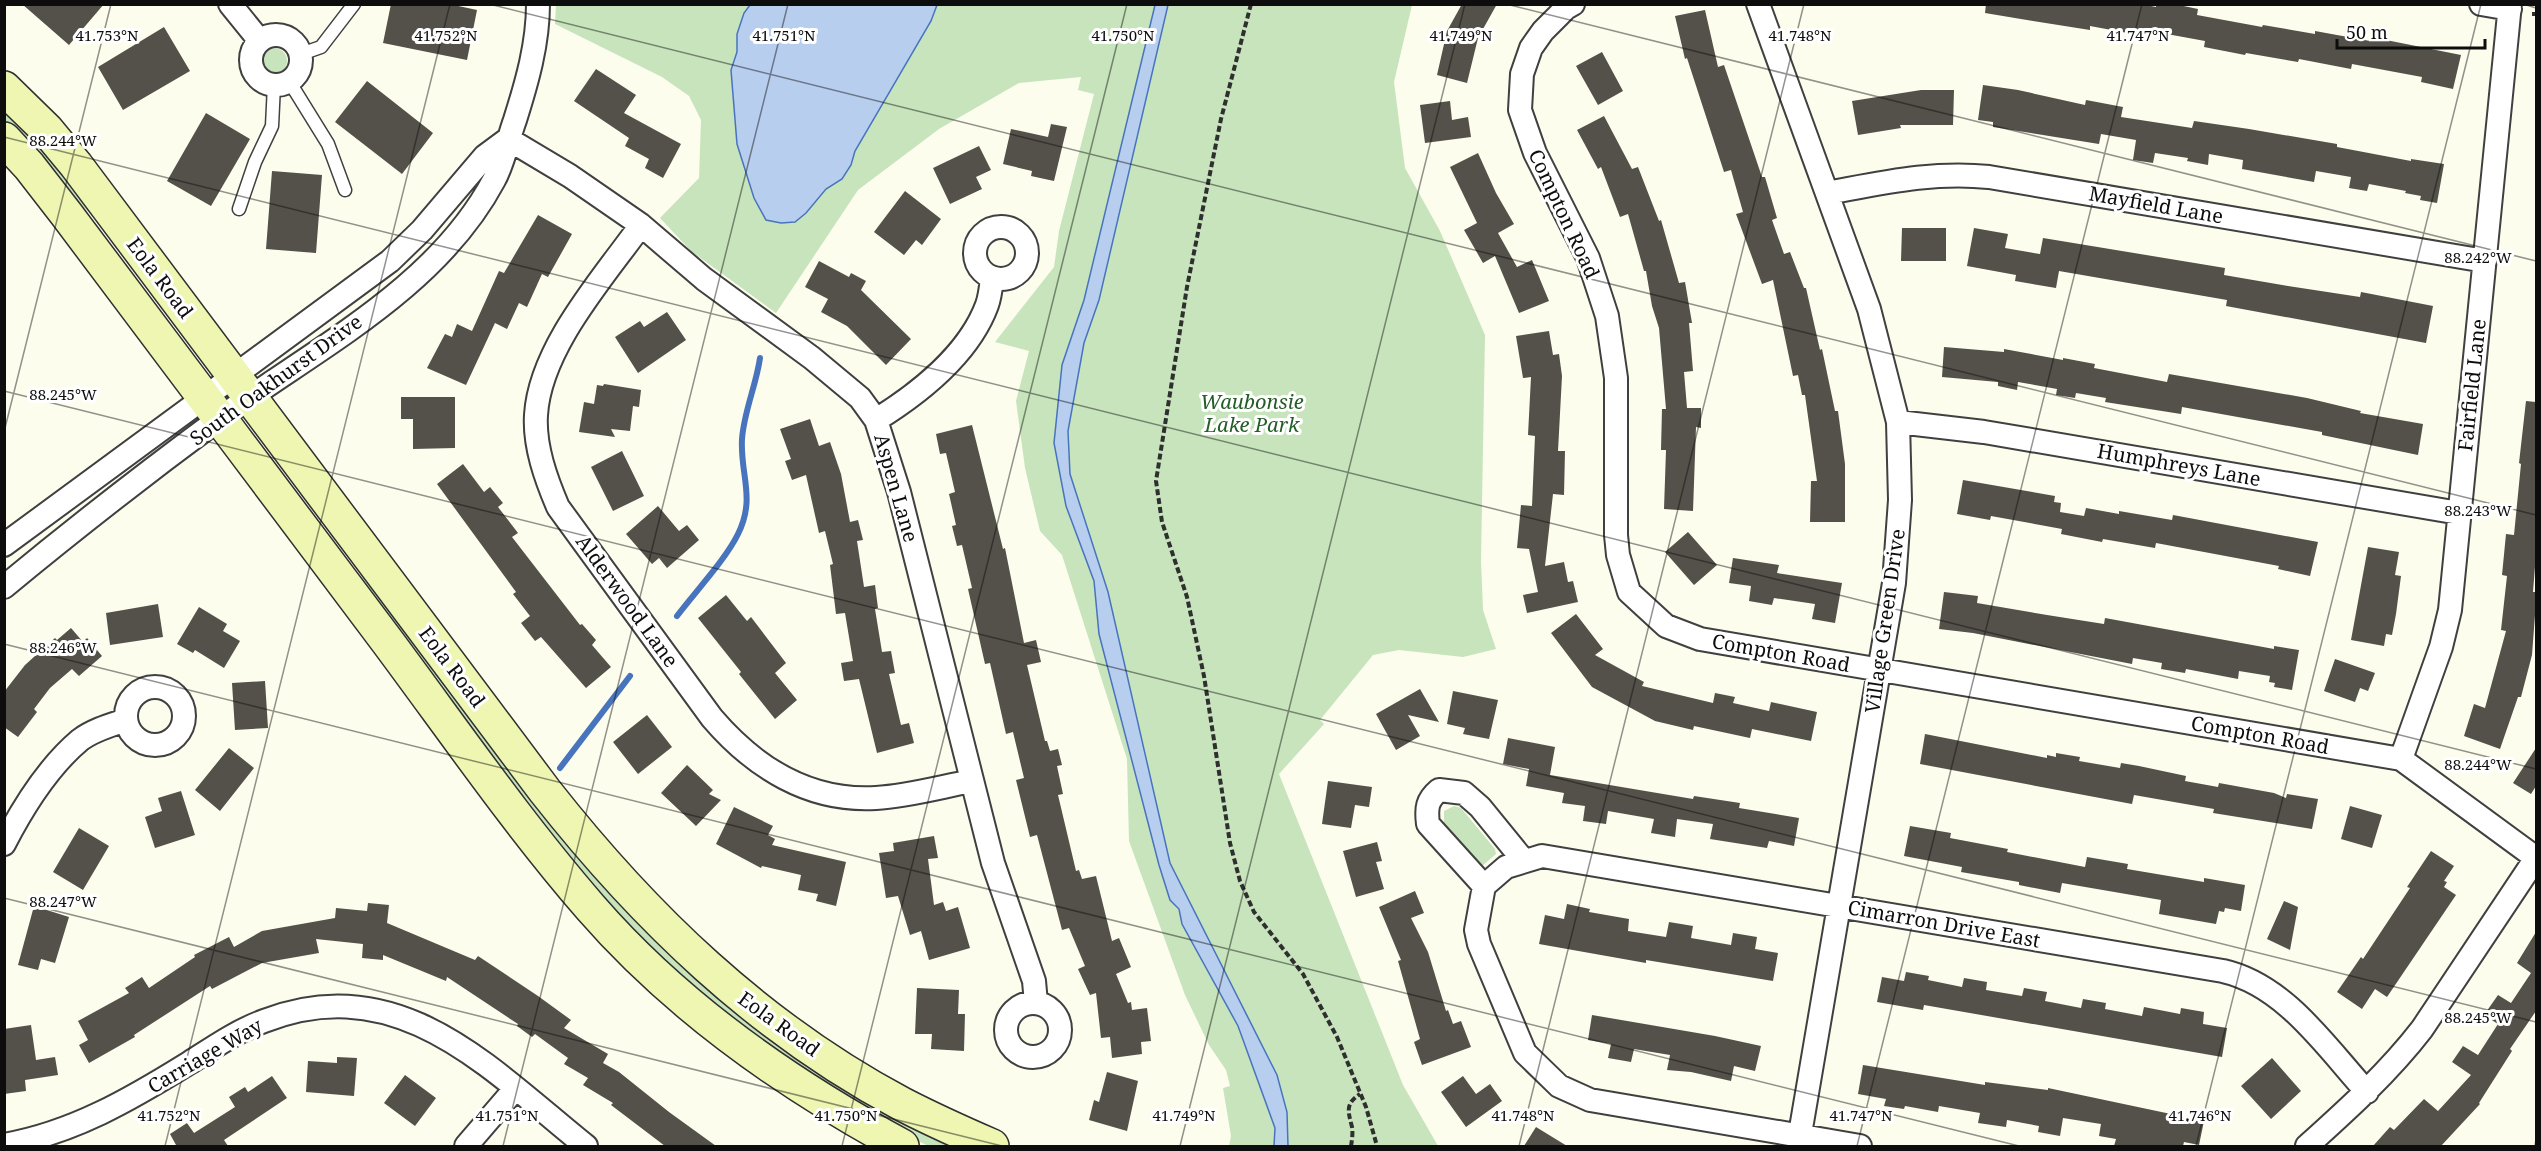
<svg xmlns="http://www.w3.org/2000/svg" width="2541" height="1151" font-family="'Noto Serif',serif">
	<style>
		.green { fill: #c7e4bc }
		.water { fill: #b8ceef; stroke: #4874be; stroke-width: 1.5 }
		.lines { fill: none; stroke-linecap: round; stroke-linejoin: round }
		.stream { stroke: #4874be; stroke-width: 6 }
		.building { fill: #54504a }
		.lane-casing { stroke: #404040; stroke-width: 15 }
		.street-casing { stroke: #404040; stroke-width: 26 }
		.secondary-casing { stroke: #2f2f2f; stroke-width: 36 }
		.path { stroke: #2f2f2f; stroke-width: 4; stroke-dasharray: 6 3; stroke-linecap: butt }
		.lane { stroke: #fff; stroke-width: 12 }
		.street { stroke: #fff; stroke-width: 22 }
		.secondary { stroke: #eef6b1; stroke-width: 33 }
		.ticks { fill: none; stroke: #0d0d0d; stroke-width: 1.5; stroke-opacity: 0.45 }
		.labels { text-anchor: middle; stroke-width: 6; stroke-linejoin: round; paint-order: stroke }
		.street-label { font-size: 20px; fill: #0d0d0d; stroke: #fff }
		.park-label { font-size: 20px; font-style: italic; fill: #245d26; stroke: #fff }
		.ticks-label { font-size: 15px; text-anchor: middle; fill: #0d0d0d; stroke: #fff; stroke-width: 6; stroke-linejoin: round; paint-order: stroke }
	</style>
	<rect width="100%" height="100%" fill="#fdfdee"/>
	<!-- green -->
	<path class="green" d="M556 4 1412 5 1394 82 1405 168 1440 231 1485 335 1481 561 1483 610 1496 649 1463 657 1399 650 1373 655 1320 720 1324 724 1279 774 1403 1085 1438 1146H1229L1231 1136 1223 1088 1230 1086 1226 1070 1209 1045 1185 995 1129 841 1127 759 1062 555 1040 531 1025 468 1016 401 1029 351 995 342 1054 267 1059 231 1094 94 1078 90 1081 77 1019 83 939 129 858 190 776 313 691 251 660 218 699 178 701 120 689 96 662 77 555 24Z
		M261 61a13 13 0 1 1 26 0a13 13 0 1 1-26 0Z
		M4 102 20 116 190 343 95 219 5 125Z
		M342 555 414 636 593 870 961 1146H928L860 1110 694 992 576 873Z
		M1454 806 1461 808 1495 849 1496 854 1482 866 1477 865 1444 823V811Z"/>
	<!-- water -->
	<path class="water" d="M750 5H937L931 21 855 151 851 165 842 179 826 189 806 213 795 222 781 223 766 220 754 198 737 144 731 70 737 52V34L744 13Z
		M1155 5H1168L1099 300 1084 343 1068 431 1070 474 1108 592 1170 863 1277 1075 1287 1112 1288 1146H1274L1275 1128 1238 1026 1182 924 1179 909 1170 900 1159 865 1099 634 1094 581 1066 506 1054 443 1062 365 1084 300Z"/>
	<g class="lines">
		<!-- stream -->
		<path class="stream" d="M677 616C695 592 726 559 738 534 756 498 740 475 742 439 744 411 756 386 760 358
			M560 768 630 676"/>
	</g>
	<!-- building -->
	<path class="building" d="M22 4H104L69 45Z
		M391 4H449L477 10 467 60 383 43Z
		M1462 4H1497L1478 38 1467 83 1437 75 1447 31Z
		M1986 4H2141L2156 7V4H2174L2198 9 2197 15 2262 27 2263 25 2315 34V31L2370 41 2371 37 2461 55 2453 89 2421 82 2422 77 2352 64 2351 69 2299 59 2298 62 2246 53 2245 55 2204 47 2205 41 2145 30 2144 36 2090 26V30L2033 21 1985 13Z
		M1705 10 1718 67 1724 65 1762 177H1765L1777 218 1772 220 1784 254 1790 252 1804 288H1806L1820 350 1822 349 1835 411H1838L1845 464V522H1810L1811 481H1817L1805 395H1802L1798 375 1793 376 1773 280 1762 284 1736 214 1743 212 1731 170 1724 172 1687 58 1685 59 1675 16Z
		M164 27 190 71 123 110 98 67Z
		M1602 52 1623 91 1598 105 1576 66Z
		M596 69 636 95 624 113 681 144 663 178 645 168 649 159 625 146 629 138 574 101Z
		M367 81 433 133 402 174 335 122Z
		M1983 85 2018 90 2085 105 2086 100 2123 107 2121 117 2192 128 2194 121 2249 129 2337 144V147L2411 161V159L2444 164 2437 203 2420 200 2421 196 2405 193 2406 191 2369 184 2367 191 2349 188 2351 177 2316 171 2314 182 2242 169 2243 160 2209 154 2208 165 2187 161 2188 158 2155 153 2153 163 2133 160 2136 140 2101 134 2099 144 1993 127V122L1978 120Z
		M1921 90H1954L1953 125H1900L1901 128 1858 135 1852 101Z
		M1450 101 1452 120 1468 117 1471 137 1425 143 1420 105Z
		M206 113 250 139 211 206 167 181Z
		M1604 116 1632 169 1638 167 1659 221 1661 220 1679 283 1685 282 1692 323H1689L1693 371 1684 372 1687 408H1701V428L1696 427 1693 511 1664 509 1666 450H1661L1662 409H1666L1659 328 1652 306 1646 271H1644L1628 214 1620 217 1601 167 1598 169 1577 130Z
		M1051 124 1067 127 1054 181 1031 176 1032 171 1003 164 1011 129 1048 137Z
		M979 146 991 170 976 177 982 189 950 204 933 168Z
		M1478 153 1496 193 1514 224 1498 233 1517 267 1532 260 1549 301 1519 313 1495 256 1483 263 1464 230 1477 223 1450 167Z
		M272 171 322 175 316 253 266 249Z
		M905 191 941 219 922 245 916 240 904 255 874 232Z
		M538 215 572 234 548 277 542 274 527 307 519 303 507 329 495 323 466 385 427 368 445 334 452 337 457 324 472 331 499 271 504 273Z
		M1902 228H1946V261H1901Z
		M1974 228 2008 234 2005 248 2040 254 2043 238 2225 268 2224 275 2288 286 2360 297 2361 292 2433 306 2426 343 2226 306 2227 300 2059 271 2056 288 2015 281 2016 275 1967 266Z
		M819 261 849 277 851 273 866 281 861 290 911 339 886 365 847 326 821 312 828 299 805 287Z
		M667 312 686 340 638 373 615 337 640 321 644 327Z
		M1549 331 1553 355 1559 354 1562 376 1558 451H1565L1564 495 1553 494 1545 566 1564 562 1568 582 1573 581 1578 602 1527 613 1523 595 1538 592 1529 549 1517 548 1521 505 1532 506 1535 436 1528 435 1531 377 1523 378 1516 336Z
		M1944 347 2004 352V349L2063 360V358L2095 364 2094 368 2167 382 2169 374 2307 398 2361 411 2360 413 2423 424 2418 455 2322 435V432L2182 407 2181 414 2105 402 2106 398 2076 393 2075 398 2056 395 2057 389 2018 382 2017 390 1998 386V382L1942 377Z
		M604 384 641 390 639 407 633 406 630 431 611 429 615 437 579 432 584 402 594 404 597 385 603 386Z
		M401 397H455V448L413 449V419H401Z
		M2526 401 2536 402V554L2533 592H2536V602L2532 655 2521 697H2518L2500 749 2464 736 2474 704 2485 708 2506 631 2501 630 2507 576 2502 575 2506 534 2514 535 2521 464 2519 463Z
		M810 419 819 446 830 442 841 474 850 522 858 520 863 540 857 541 864 587 875 585 878 608 875 609 882 652 891 651 895 673 889 674 901 725 909 723 914 743 877 753 859 679 844 681 841 663 853 661 845 613 836 614 830 565 833 564 825 531 819 533 806 475 792 480 785 461 791 459 780 429Z
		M972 425 1003 549 1005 548 1024 643 1036 640 1041 662 1027 665 1045 741H1047L1050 751 1058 749 1062 765 1057 766 1063 794 1058 795 1076 871 1079 870 1082 879 1096 876 1112 941 1119 938 1131 967 1116 974 1128 1003 1131 1002 1132 1010 1147 1008 1151 1041 1141 1042 1142 1054 1112 1058 1110 1037 1101 1038 1096 993 1090 995 1078 969 1085 966 1069 928 1062 930 1037 835 1030 837 1016 780 1024 778 1013 732 1006 734 990 663 985 664 968 589 972 588 962 545 957 546 952 526 956 525 949 494 955 492 946 453 940 454 936 434Z
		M622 451 644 496 613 511 591 467Z
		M463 464 484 492 490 487 503 503 498 507 518 533 512 537 580 625 582 624 596 640 592 645 611 667 586 688 541 637 535 641 521 623 530 616 513 594 516 592 437 484Z
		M1963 480 2055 496 2054 502 2061 503 2060 512 2084 516 2086 508 2119 514V511L2172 520 2173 515 2318 542 2310 576 2278 569 2279 566 2156 543 2155 548 2103 539 2102 542 2061 534 2062 529 1991 516 1990 520 1957 514Z
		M658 506 679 531 687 525 699 540 667 568 659 558 652 564 626 534Z
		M1688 532 1717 565 1694 585 1665 552Z
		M2368 547 2399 552 2395 575 2401 576 2396 614 2392 635 2386 634 2384 646 2351 640Z
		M1733 558 1779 565 1777 573 1842 583 1835 623 1812 619 1815 604 1774 598 1772 605 1749 601 1751 586 1729 583Z
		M1944 592 1978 596 1977 603 2047 615 2104 624 2105 618 2274 649V646L2299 650 2292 690 2274 687 2275 683 2269 682 2270 676 2239 671 2238 679 2186 669 2185 673 2161 669 2162 663 2133 658 2132 664 1973 633 1939 629Z
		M726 595 747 621 751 617 786 663 775 673 797 700 775 719 739 674 741 672 698 618Z
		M158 604 163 637 110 645 106 613Z
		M199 607 227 624 223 631 240 641 224 668 195 650 193 653 177 644Z
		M1576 614 1603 649 1595 655 1644 682 1642 686 1713 703 1715 693 1735 697 1733 703 1769 711 1771 702 1817 712 1811 741 1752 729 1750 738 1694 726 1693 730 1655 721 1592 687 1551 633Z
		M71 628 83 642 87 638 102 656 79 676 72 669 50 688 34 709 37 712 18 737 4 727V692L25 665 55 638 57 640Z
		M2335 659 2375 673 2368 691 2360 688 2355 702 2324 691Z
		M265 681 268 728 235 730 232 683Z
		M1420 689 1439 722 1408 715 1420 736 1396 750 1376 714Z
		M1453 691 1498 700 1489 739 1463 734 1465 728 1447 724Z
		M647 715 672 747 638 774 613 742Z
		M1925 734 2047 758V755L2056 757V753L2080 757 2079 761 2120 768 2121 763 2139 766 2186 776 2185 781 2218 787 2219 783 2274 793 2286 798 2287 794 2318 799 2312 829 2213 813 2214 809 2134 795 2132 804 1920 764Z
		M1508 738 1555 747 1550 775 1693 799 1694 796 1740 803 1739 808 1799 818 1794 846 1769 841 1767 848 1710 839 1713 824 1677 819 1675 837 1651 833 1654 819 1608 811 1606 824 1583 821 1585 806 1562 803 1564 793 1526 786 1529 769 1503 764Z
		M229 748 254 768 220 811 195 790Z
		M2536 748V786L2531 794 2513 783Z
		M687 765 713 790 709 794 721 800 696 826 661 793Z
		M1328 781 1372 787 1369 807 1355 805 1351 828 1322 824Z
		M181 791 195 835 155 848 145 817 162 811 158 798Z
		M2350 806 2382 815 2372 848 2341 839Z
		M734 807 773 826 768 835 775 839 772 845 846 862 836 906 816 901 818 894 798 890 801 875 762 866 761 868 716 844Z
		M1910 826 1951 833 1950 838 2008 849 2007 852 2085 867 2087 857 2128 864 2127 869 2204 882V878L2245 885 2241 911 2225 908 2224 912 2219 911 2216 924 2159 914 2161 900 2062 883 2060 893 2019 885V882L1961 872 1962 867 1904 856Z
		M79 828 109 846 83 890 53 872Z
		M934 836 938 858 928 859 934 905 943 902 946 911 958 907 970 948 929 960 921 931 910 935 898 896 886 898 879 853 894 851 893 843Z
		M1377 842 1382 861 1376 862 1384 889 1356 897 1343 851Z
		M2431 851 2454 866 2444 881 2447 882 2444 887 2456 895 2387 997 2375 989 2362 1009 2337 992 2361 957 2363 959 2410 888 2407 887Z
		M1415 891 1424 913 1411 918 1428 952 1446 1011 1448 1010 1453 1024 1461 1021 1471 1047 1422 1065 1414 1042 1420 1039 1398 961 1401 960 1379 907Z
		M2284 901 2298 907 2290 950 2267 939Z
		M368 903 389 905 387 923 475 960 478 956 538 996 571 1020 564 1028 608 1054 603 1063 619 1072 669 1112 716 1146H665L611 1105 613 1103 583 1085 588 1078 564 1064 568 1058 535 1034 532 1037 517 1026 518 1024 447 977 446 981 383 955V960L362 958 363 944 316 939 319 953 262 963 212 989 210 986 134 1035 135 1037 89 1063 79 1045 88 1040 78 1021 129 993 125 988 142 977 149 988 195 957 194 955 229 937 234 947 262 931 335 918 336 908 367 911Z
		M1567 904 1590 909 1589 912 1629 919 1628 931 1666 937 1669 922 1693 926 1691 938 1731 945 1733 933 1757 937 1755 949 1778 953 1773 981 1646 960V963L1539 944 1545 915 1564 919Z
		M34 906 69 917 55 963 41 959 38 970 18 965Z
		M2536 932V1011L2510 1049 2512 1051 2479 1103 2480 1104 2441 1146H2373L2390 1127 2394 1130 2424 1099 2438 1111 2471 1075 2452 1062 2463 1046 2478 1055 2498 1024 2484 1015 2498 995 2511 1003 2531 973 2517 963Z
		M1906 972 1929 976 1928 980 1962 987 1964 978 1987 982 1986 990 2022 996 2024 988 2047 992 2045 1001 2081 1008 2083 999 2106 1003 2105 1009 2142 1016 2144 1007 2180 1014 2181 1008 2204 1012 2203 1024 2227 1028 2222 1057 1924 1005 1923 1010 1877 1002 1882 977 1904 981Z
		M917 988 959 990 958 1014H965L964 1051 931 1049 932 1034H915Z
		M1592 1015 1715 1036 1761 1046 1755 1071 1734 1066 1731 1081 1691 1072 1667 1070 1670 1055 1634 1049 1631 1062 1608 1058 1611 1044 1588 1040Z
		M31 1025 36 1060 55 1057 58 1075 25 1080 26 1091 4 1094V1029Z
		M337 1057 357 1058 354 1096 306 1092 308 1061 337 1063Z
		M2272 1058 2301 1091 2271 1119 2241 1086Z
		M1863 1065 1985 1085V1082L2048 1090V1088L2204 1121 2199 1145 2184 1142 2183 1146H2114L2116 1139 2099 1136 2101 1124 2063 1118 2060 1136 2038 1132 2039 1126 2007 1120 2006 1127 1978 1123 1980 1113 1939 1106 1938 1112 1905 1106 1904 1109 1884 1106 1886 1099 1858 1094Z
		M1107 1072 1138 1081 1127 1131 1089 1120 1094 1100 1099 1102Z
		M405 1075 436 1098 415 1126 384 1103Z
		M272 1076 287 1098 224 1140 228 1146H173L176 1145 170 1134 187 1123 194 1133 235 1107 229 1097 245 1087 248 1092Z
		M1463 1076 1476 1094 1490 1084 1502 1101 1466 1127 1441 1092Z
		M1536 1127 1567 1146H1524Z"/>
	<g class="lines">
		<!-- lane casing -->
		<g class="lane-casing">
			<path id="lane" d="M301 54 321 47 354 4
				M289 81 328 144 345 190
				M239 209 255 162 272 126 274 85"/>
		</g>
		<!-- street casing -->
		<g class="street-casing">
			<path id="street" d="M230 4 260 41
				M1573 4 1566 8 1543 31 1531 48 1522 74 1520 110 1535 153 1588 258 1607 316 1616 378V535L1618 555 1629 592 1666 626 1700 639 2401 759 2536 858
				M1758 4 1869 309 1898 422 1900 500 1894 583 1798 1146
				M2481 4 2510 9
				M251 60a25 25 0 1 1 50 0a25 25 0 1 1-50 0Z
				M508 139 570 176 641 225 704 279 812 358 860 398 876 420 899 492 993 863 1034 981 1036 1003
				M1827 193C1882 183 1933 171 1989 177L2485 261
				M641 225C603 278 540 348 536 415 534 446 546 479 558 507L712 718C754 767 809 802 876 798 908 796 940 787 972 781
				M975 253a26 26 0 1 1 52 0a26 26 0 1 1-52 0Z
				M876 420C918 394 969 354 987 305 990 297 991 287 992 278
				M1898 422 1984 432 2459 513
				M4 545 390 261 422 230 485 156 508 139
				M4 587C74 529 146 473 219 419 316 348 436 289 494 180 504 162 508 139 515 120 527 82 538 44 538 4
				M126 716a29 29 0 1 1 58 0a29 29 0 1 1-58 0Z
				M2401 759 2441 647 2450 610 2510 4
				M4 844C23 807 48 767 80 740 93 730 111 725 126 720
				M1484 886 1506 867 1542 856 2223 971C2285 985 2326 1047 2367 1092
				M1484 886 1476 930 1479 944 1525 1053 1559 1086 1590 1100 1860 1146
				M1484 886 1428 824C1426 808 1427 800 1439 790L1464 793 1480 807 1524 861
				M1006 1030a27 27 0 1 1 54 0a27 27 0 1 1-54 0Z
				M4 1145C73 1133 131 1099 189 1063 214 1047 237 1031 264 1021 399 968 490 1069 586 1146
				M466 1146 515 1089
				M2307 1146C2348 1109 2388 1073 2422 1029L2536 858"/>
		</g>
		<!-- secondary casing -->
		<g class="secondary-casing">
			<path id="secondary" d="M4 88 47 130 76 165 545 791C644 917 759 1028 902 1104 931 1119 962 1133 992 1146
				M4 139 29 166 67 215C174 357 280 499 387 641 454 731 518 824 591 908 677 1007 787 1084 902 1146"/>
		</g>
		<!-- path -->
		<path class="path" d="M1251 4 1221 119 1187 287 1156 481 1162 522 1187 597 1204 676 1230 843 1240 881 1254 912 1303 974 1337 1037 1366 1107 1377 1146
			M2532 14H2536
			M1351 1146C1352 1140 1353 1133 1352 1127 1348 1111 1345 1104 1360 1094"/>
		<!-- lane -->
		<use href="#lane" class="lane"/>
		<!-- street -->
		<use href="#street" class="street"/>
		<!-- secondary -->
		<use href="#secondary" class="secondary"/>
	</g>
	<!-- ticks -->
	<path class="ticks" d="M489 4 2536 515M1506 4 2536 261M2523 4 2536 8M4 137 2536 769M4 391 2536 1022M4 432 111 4M4 644 2019 1146M4 898 1002 1146M165 1146 450 4M503 1146 788 4M842 1146 1127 4M1180 1146 1465 4M1519 1146 1804 4M1857 1146 2142 4M2196 1146 2481 4M2535 1146 2536 1139"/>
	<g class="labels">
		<!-- street labels -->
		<g class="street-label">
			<text transform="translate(2156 205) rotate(10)" y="7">Mayfield Lane</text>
			<text transform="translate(1564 214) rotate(65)" y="7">Compton Road</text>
			<text transform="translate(160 278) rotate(53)" y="7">Eola Road</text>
			<text transform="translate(276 380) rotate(-36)" y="7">South Oakhurst Drive</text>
			<text transform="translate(2472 385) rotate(-84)" y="7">Fairfield Lane</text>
			<text transform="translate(2179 465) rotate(10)" y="7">Humphreys Lane</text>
			<text transform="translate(896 488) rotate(74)" y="7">Aspen Lane</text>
			<text transform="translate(627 601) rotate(54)" y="7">Alderwood Lane</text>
			<text transform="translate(1885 621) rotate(-82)" y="7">Village Green Drive</text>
			<text transform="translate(1781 653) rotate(10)" y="7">Compton Road</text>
			<text transform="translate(452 667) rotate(53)" y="7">Eola Road</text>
			<text transform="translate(2260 735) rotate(10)" y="7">Compton Road</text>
			<text transform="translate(1944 924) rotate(10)" y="7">Cimarron Drive East</text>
			<text transform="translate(779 1024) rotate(36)" y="7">Eola Road</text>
			<text transform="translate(205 1056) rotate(-30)" y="7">Carriage Way</text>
		</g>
		<!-- park labels -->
		<g class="park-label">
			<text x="1252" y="409">Waubonsie<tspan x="1252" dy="23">Lake Park</tspan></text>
		</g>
	</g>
	<g class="ticks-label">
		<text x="107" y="41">41.753°N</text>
		<text x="446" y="41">41.752°N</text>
		<text x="784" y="41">41.751°N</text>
		<text x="1123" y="41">41.750°N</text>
		<text x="1461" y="41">41.749°N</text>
		<text x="1800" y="41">41.748°N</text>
		<text x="2138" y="41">41.747°N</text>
		<text x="63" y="146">88.244°W</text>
		<text x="2478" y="263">88.242°W</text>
		<text x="63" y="400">88.245°W</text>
		<text x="2478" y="516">88.243°W</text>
		<text x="63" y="653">88.246°W</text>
		<text x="2478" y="770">88.244°W</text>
		<text x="63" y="907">88.247°W</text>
		<text x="2478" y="1023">88.245°W</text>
		<text x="169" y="1121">41.752°N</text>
		<text x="507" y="1121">41.751°N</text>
		<text x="846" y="1121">41.750°N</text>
		<text x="1184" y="1121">41.749°N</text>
		<text x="1523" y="1121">41.748°N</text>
		<text x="1861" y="1121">41.747°N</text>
		<text x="2200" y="1121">41.746°N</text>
	</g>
	<!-- border -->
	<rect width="2541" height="1151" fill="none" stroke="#0d0d0d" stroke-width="12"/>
	<!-- scale -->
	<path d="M2337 39v9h148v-9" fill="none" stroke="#0d0d0d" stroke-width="3"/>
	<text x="2346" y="39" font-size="18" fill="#0d0d0d" stroke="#ffffff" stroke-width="4.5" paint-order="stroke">50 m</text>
</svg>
